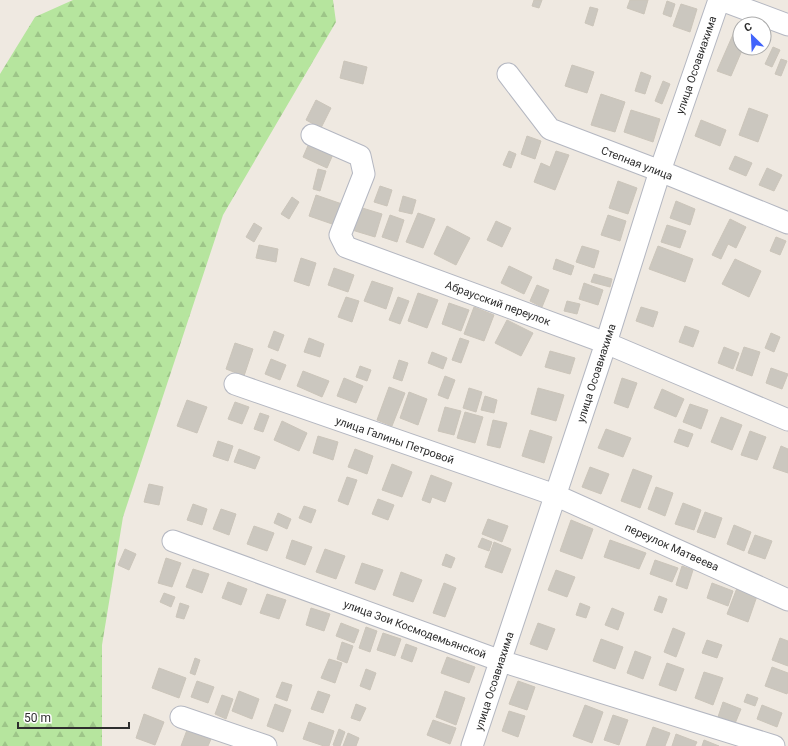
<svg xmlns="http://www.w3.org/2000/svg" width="788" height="746" font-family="Roboto,sans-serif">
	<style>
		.forest { fill: url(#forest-firs) }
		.building { fill: #cbc7bf; stroke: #cbc5ba }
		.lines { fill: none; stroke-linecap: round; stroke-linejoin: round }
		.minor-casing { stroke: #b4b7c1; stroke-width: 23 }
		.minor { stroke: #fff; stroke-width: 21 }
		.labels { text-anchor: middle; stroke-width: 3; stroke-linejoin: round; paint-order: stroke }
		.street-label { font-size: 11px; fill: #2e2e2e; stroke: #fff }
	</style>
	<defs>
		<pattern id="forest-firs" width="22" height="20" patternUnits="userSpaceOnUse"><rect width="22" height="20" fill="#b6e59e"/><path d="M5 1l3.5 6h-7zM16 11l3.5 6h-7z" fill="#9dc588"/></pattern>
	</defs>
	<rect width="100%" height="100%" fill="#efe9e1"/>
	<!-- forest -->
	<path class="forest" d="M73 0H333L336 22 223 215 123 517 102 645V746H0V74L35 17Z"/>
	<!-- building -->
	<path class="building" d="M534 0H542L539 8 532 6Z
		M630 0H648L644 14 627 8Z
		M667 1 675 4 671 17 663 14Z
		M681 4 697 9 690 32 673 26Z
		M590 7 598 9 593 26 585 23Z
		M735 30 740 32V48H743L731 76 717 71Z
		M773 47 780 50 772 67 765 64Z
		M781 59 787 61 781 76 775 74Z
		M344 61 367 67 363 84 340 78Z
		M572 65 594 72 587 93 565 86Z
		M641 72 651 76 645 94 635 91Z
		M663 81 670 84 662 104 655 101Z
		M601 94 625 102 615 132 591 125Z
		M316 100 331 108 321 128 306 120Z
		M749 108 768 115 758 142 739 135Z
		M631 110 660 119 653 142 624 132Z
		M701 120 726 130 720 146 695 136Z
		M527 136 541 141 535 159 521 154Z
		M310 141 334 152 327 168 303 157Z
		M509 151 516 154 511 168 503 165Z
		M556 151 569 155 555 190 534 182 541 163 550 167Z
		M735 156 752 163 746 176 729 169Z
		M767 168 782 175 774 191 759 185Z
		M318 169 326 171 320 191 313 189Z
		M618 181 637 188 628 214 609 208Z
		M380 186 392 190 387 206 374 202Z
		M316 195 342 204 335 225 309 216Z
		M403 196 416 200 412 214 399 211Z
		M292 197 299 202 289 219 281 214Z
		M676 201 695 209 690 225 670 218Z
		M359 207 382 214 375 237 352 230Z
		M418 213 435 219 423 248 406 242Z
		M390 215 404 220 397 242 382 237Z
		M608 215 626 221 620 241 601 235Z
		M730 219 746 227 736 248 728 244 721 259 712 255Z
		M496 221 511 228 502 247 487 240Z
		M254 223 262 228 254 242 246 237Z
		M667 225 686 231 680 248 661 242Z
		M447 226 470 238 456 265 434 254Z
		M776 237 786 241 780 255 770 251Z
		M259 245 278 249 276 262 256 258Z
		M582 246 599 251 594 268 576 262Z
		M658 246 693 259 685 282 649 269Z
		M301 258 316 263 309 286 294 281Z
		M556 259 574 266 571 275 553 269Z
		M735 259 761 271 749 297 722 284Z
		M509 266 532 277 524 294 501 283Z
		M334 268 354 275 348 292 328 285Z
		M594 274 612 279 610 287 591 282Z
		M372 281 393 288 386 309 364 301Z
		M584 283 603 290 598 305 579 299Z
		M537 285 549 290 542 307 530 301Z
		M418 293 438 300 427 328 408 321Z
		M346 297 359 301 352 322 338 317Z
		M398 297 409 301 400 324 389 320Z
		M567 301 580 304 577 314 564 311Z
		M449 303 469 310 461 331 442 324Z
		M474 307 494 315 484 341 464 334Z
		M641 307 658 312 653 327 636 321Z
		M507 320 533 333 521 356 495 343Z
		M685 326 699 331 693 347 679 342Z
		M274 331 284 335 278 351 268 347Z
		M771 333 780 337 774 352 765 348Z
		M309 338 324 344 320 357 304 352Z
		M460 338 469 341 461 363 452 360Z
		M235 343 253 349 244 376 226 369Z
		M724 347 739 353 733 369 718 363Z
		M744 347 760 352 752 376 736 370Z
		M550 351 575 358 570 374 545 367Z
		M432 352 447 358 443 369 428 363Z
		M271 359 286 365 280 380 265 374Z
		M399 360 408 363 402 381 393 378Z
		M360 366 371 370 367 381 356 377Z
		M771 368 788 374 782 389 766 383Z
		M303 371 329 381 322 397 297 386Z
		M445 376 455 380 448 399 438 395Z
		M344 378 363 386 356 403 337 396Z
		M622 378 637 383 628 408 614 403Z
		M389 387 405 393 392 426 377 420Z
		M469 388 482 392 476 412 463 408Z
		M538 388 564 395 556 421 531 414Z
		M662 389 684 399 676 417 654 408Z
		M409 392 427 399 418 425 400 418Z
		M485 396 497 400 494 413 481 410Z
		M187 400 207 407 197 433 177 426Z
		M235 402 249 407 242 424 228 419Z
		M690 404 708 410 701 429 683 422Z
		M445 407 461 411 454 435 438 431Z
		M465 412 483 417 475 443 457 438Z
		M260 413 269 416 263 432 254 429Z
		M721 417 742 425 732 450 711 442Z
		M493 420 507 423 500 448 487 445Z
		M282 421 307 433 299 451 274 440Z
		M606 429 631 438 623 457 598 448Z
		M679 429 693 434 688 447 674 442Z
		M530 430 552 437 544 463 522 456Z
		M750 431 766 437 757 460 741 455Z
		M318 436 338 442 333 460 313 453Z
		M218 441 233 446 228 461 213 456Z
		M781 446 788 449V473L773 468Z
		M239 449 260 457 255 469 234 462Z
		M355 449 373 456 367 474 348 467Z
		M392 464 412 472 402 497 382 490Z
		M590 467 609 474 601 494 582 487Z
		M633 469 652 476 640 508 621 501Z
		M431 475 452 483 445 502 432 497 430 503 422 500Z
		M347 477 357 480 348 505 338 501Z
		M149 484 163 487 159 505 144 502Z
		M656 487 673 493 665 516 648 509Z
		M378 499 394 505 388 520 372 514Z
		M683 503 701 510 694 530 675 524Z
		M193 504 207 509 202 525 187 520Z
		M304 506 316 510 311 523 299 518Z
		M221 509 236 514 229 535 213 529Z
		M705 512 722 518 715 538 697 532Z
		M278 513 291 519 287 529 274 523Z
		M488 519 508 526 502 542 482 534Z
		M571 520 593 529 582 559 560 551Z
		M734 525 751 532 744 551 727 544Z
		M254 526 274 533 267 551 247 544Z
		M755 535 772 541 765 559 748 553Z
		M482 538 492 542 489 551 478 547Z
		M292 540 312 547 305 565 286 558Z
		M610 540 646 553 639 569 604 557Z
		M494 542 511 549 502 573 485 567Z
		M125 549 136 554 129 570 118 565Z
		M325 549 345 556 336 579 316 572Z
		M446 554 455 558 451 568 442 565Z
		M166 558 181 563 172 587 158 583Z
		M655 560 678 568 672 582 650 574Z
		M362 563 383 570 375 590 355 583Z
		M682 566 693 570 687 589 676 585Z
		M193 569 209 574 202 593 186 587Z
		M556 570 575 577 567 597 548 590Z
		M401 572 422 580 413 602 393 595Z
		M228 582 247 589 241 605 222 598Z
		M444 583 456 588 445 617 433 613Z
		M712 583 733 591 728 606 707 598Z
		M737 588 757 596 748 622 727 614Z
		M164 593 175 597 171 607 160 602Z
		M267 594 286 600 279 619 260 613Z
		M659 596 667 599 662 613 654 610Z
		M180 603 189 606 184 619 176 617Z
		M580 603 590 607 586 618 576 615Z
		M311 608 330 614 324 631 306 625Z
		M612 608 624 613 618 630 605 625Z
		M341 623 359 630 354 643 336 636Z
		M538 623 555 629 547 650 530 644Z
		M366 627 377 631 370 652 359 648Z
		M673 628 685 633 676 657 664 652Z
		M383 633 401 639 395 656 377 650Z
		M780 638 788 641V666L772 660Z
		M601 639 623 647 615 669 593 661Z
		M707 640 722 645 717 658 702 653Z
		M342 642 353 646 347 663 337 659Z
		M406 644 417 648 412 662 401 658Z
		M635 651 651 657 643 679 627 673Z
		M447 657 475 667 469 683 441 673Z
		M195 658 200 660 195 675 190 673Z
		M329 659 342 663 335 683 321 678Z
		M667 663 684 669 676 691 659 685Z
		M772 667 788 673V691L787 694 765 686Z
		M159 668 186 678 179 698 152 688Z
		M366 669 376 673 370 690 360 686Z
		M704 672 723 678 713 705 695 698Z
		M197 681 214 687 208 703 191 697Z
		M518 681 535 687 527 710 509 704Z
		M282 682 292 685 287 701 276 697Z
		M239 691 259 699 252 719 232 711Z
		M318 691 330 695 323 713 311 709Z
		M445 691 465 698 456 725 436 717Z
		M747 694 758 698 755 706 744 702Z
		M222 695 233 699 226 719 215 714Z
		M723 702 741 709 734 726 717 720Z
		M275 704 291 710 283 732 267 726Z
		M356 704 366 708 360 721 351 718Z
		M585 705 603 712 592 743 573 736Z
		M762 705 782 713 777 727 757 719Z
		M509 711 525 716 518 737 502 731Z
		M144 714 164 722 155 745 136 738Z
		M613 715 628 720 619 745 604 740Z
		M433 720 456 728 450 744 427 735Z
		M309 722 334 731 329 746H324L303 739Z
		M653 727 670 733 665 746H646Z
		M339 729 345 732 340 746H335L333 745Z
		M187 730 211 739 208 746H181Z
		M348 733 359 738 356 746H343Z
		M676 734 697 742 695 746H672Z
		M704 740 719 746H702Z"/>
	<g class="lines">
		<!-- minor casing -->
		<g class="minor-casing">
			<path id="minor" d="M721 0 788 25
				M508 74 550 129 660 171 788 223
				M312 135 360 156 364 174 340 235 346 247 606 343 788 420
				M235 384 555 495 788 600
				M173 541 501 661 774 746
				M181 717 266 746
				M472 746 606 343 660 171 719 0"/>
		</g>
		<!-- minor -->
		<use href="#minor" class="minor"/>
	</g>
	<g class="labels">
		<!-- street labels -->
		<g class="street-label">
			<text transform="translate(696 65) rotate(-71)" y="4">улица Осоавиахима</text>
			<text transform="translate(637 163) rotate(21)" y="4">Степная улица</text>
			<text transform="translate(498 303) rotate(20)" y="4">Абраусский переулок</text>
			<text transform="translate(596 373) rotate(-72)" y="4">улица Осоавиахима</text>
			<text transform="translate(395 440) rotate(19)" y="4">улица Галины Петровой</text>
			<text transform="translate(672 547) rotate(24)" y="4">переулок Матвеева</text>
			<text transform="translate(415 629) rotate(20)" y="4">улица Зои Космодемьянской</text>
			<text transform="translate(494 681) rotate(-72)" y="4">улица Осоавиахима</text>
		</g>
	</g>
	<!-- north arrow -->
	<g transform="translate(752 36) rotate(336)"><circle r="19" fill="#ffffff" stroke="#ababab"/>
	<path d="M0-3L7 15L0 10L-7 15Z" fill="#4264fb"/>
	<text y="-6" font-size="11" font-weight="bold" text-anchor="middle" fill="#2e2e2e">С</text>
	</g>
	<!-- scale -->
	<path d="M18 722v6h111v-6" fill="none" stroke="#2e2e2e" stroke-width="2"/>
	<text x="24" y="722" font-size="12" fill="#2e2e2e" stroke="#ffffff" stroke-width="3" paint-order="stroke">50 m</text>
</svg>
